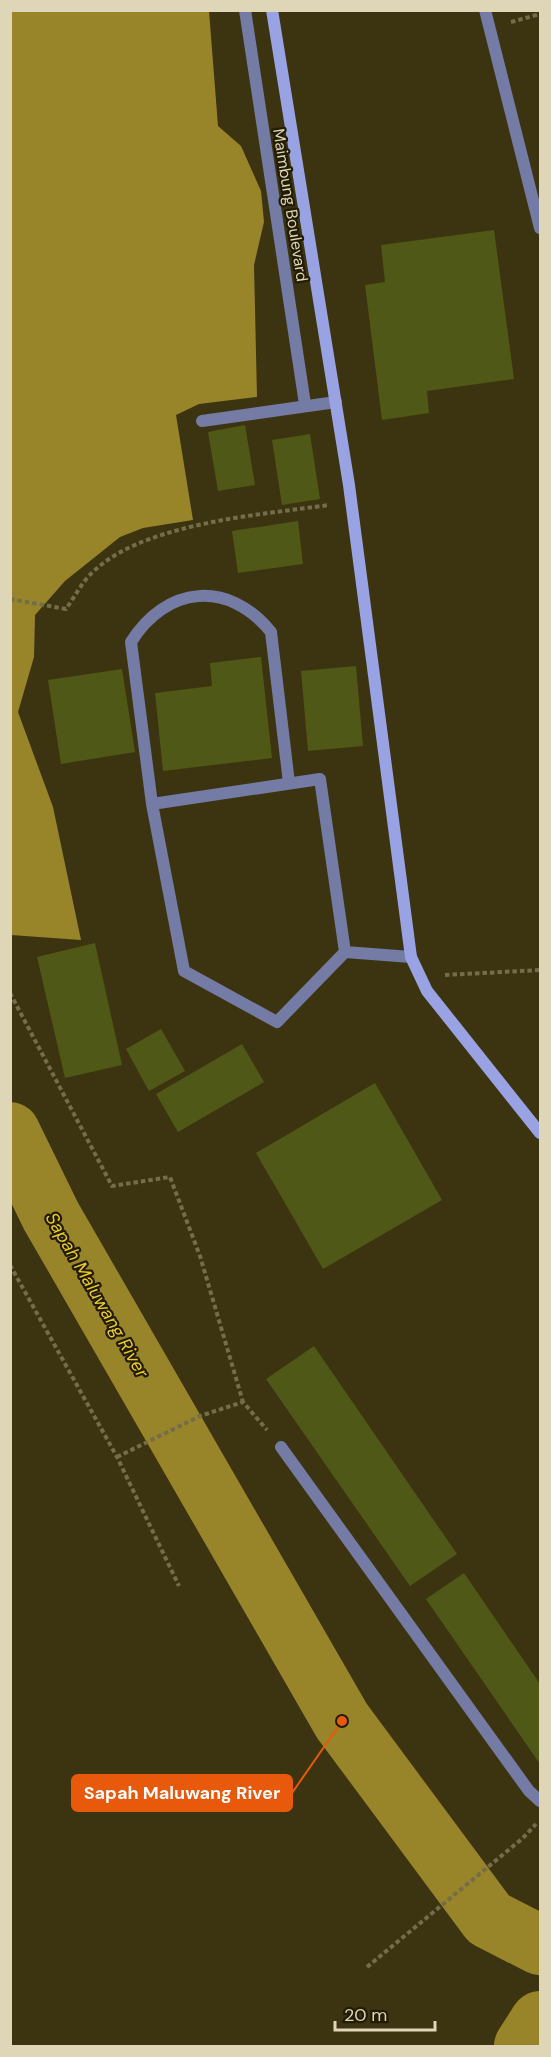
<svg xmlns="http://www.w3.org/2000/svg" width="551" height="2057" font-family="'DM Sans',sans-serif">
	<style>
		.water { fill: #988529 }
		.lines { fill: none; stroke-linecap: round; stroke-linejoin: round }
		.river { stroke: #988529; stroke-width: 60 }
		.building { fill: #4f5816 }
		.path { stroke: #746c4a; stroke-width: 4; stroke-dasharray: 4.5 3; stroke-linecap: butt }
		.lane { stroke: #747ba4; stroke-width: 12 }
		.street { stroke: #747ba4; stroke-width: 12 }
		.secondary { stroke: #99a3e3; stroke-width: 12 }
		.labels { text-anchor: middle; stroke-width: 4.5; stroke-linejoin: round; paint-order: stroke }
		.street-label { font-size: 16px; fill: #ded6b6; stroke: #221c01 }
		.water-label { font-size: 18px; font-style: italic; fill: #eccc22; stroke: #221c01 }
		.leader { fill: none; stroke: #e8590c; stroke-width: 2 }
		.callout-dot { fill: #e8590c; stroke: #221c01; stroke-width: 2 }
		.callout { fill: #e8590c; stroke: #e8590c; stroke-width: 2 }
		.callout-label { font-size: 18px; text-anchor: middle; font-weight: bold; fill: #fff }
	</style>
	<rect width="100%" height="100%" fill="#3c3410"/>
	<!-- water -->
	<path class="water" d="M10 11H209L218 126 241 146 261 191 264 222 254 265 257 397 199 404 176 415 193 520 143 528 120 537 65 581 35 615 34 657 18 712 53 807 81 940 11 935Z"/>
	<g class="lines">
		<!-- river -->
		<path class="river" d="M10 1132 51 1216 342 1721 489 1919 540 1945
			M524 2046 540 2021"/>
	</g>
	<!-- building -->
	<path class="building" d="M494 230 514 379 427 391 429 413 382 420 365 285 385 282 381 245Z
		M245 425 255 485 218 491 208 432Z
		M310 434 320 499 282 505 272 440Z
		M298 521 303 564 238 573 232 531Z
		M261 657 272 758 163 771 155 693 212 686 210 663Z
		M356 666 363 746 308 751 301 671Z
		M122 669 135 752 61 764 48 680Z
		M95 943 122 1065 65 1078 37 957Z
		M161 1029 185 1071 149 1091 126 1049Z
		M242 1044 264 1082 178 1132 156 1094Z
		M375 1083 442 1200 323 1269 256 1153Z
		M314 1346 457 1554 410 1586 266 1379Z
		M464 1573 540 1684V1764L426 1599Z"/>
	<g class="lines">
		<!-- path -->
		<path class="path" d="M511 22 540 14
			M10 599 66 609C73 599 79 588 87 578 135 523 260 515 329 505
			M445 975 540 970
			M10 993 112 1186 170 1177 200 1256 243 1402
			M10 1265 117 1457 179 1586
			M117 1457 200 1416 243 1402 267 1430
			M367 1967 523 1838 536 1824"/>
		<!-- lane -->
		<path class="lane" d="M202 421 336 402
			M289 783 271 632C228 579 166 586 131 642L152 804 184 971 277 1022 345 952
			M152 804 320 779 345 952
			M345 952 411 957"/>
		<!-- street -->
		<path class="street" d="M245 10 305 404
			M485 10 540 228
			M281 1447 529 1791 540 1801"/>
		<!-- secondary -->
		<path class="secondary" d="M272 10 349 485 411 957 427 991 540 1133"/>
	</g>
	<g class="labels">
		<!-- street labels -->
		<g class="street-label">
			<text transform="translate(291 205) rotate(81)" y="6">Maimbung Boulevard</text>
		</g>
		<!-- water labels -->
		<g class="water-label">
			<text transform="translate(97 1295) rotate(60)" y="6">Sapah Maluwang River</text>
		</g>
	</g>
	<!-- callouts -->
	<path class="leader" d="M342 1721L292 1793"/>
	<circle class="callout-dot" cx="342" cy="1721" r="6"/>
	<rect class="callout" x="72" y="1775" width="220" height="36" rx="6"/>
	<g class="callout-label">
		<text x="182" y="1799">Sapah Maluwang River</text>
	</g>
	<!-- border -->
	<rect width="551" height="2057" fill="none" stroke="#ded6b6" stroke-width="24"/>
	<!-- scale -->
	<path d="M335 2021v9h100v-9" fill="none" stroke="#ded6b6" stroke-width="3"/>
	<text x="344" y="2021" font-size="18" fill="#ded6b6" stroke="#221c01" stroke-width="4.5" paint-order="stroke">20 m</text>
</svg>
